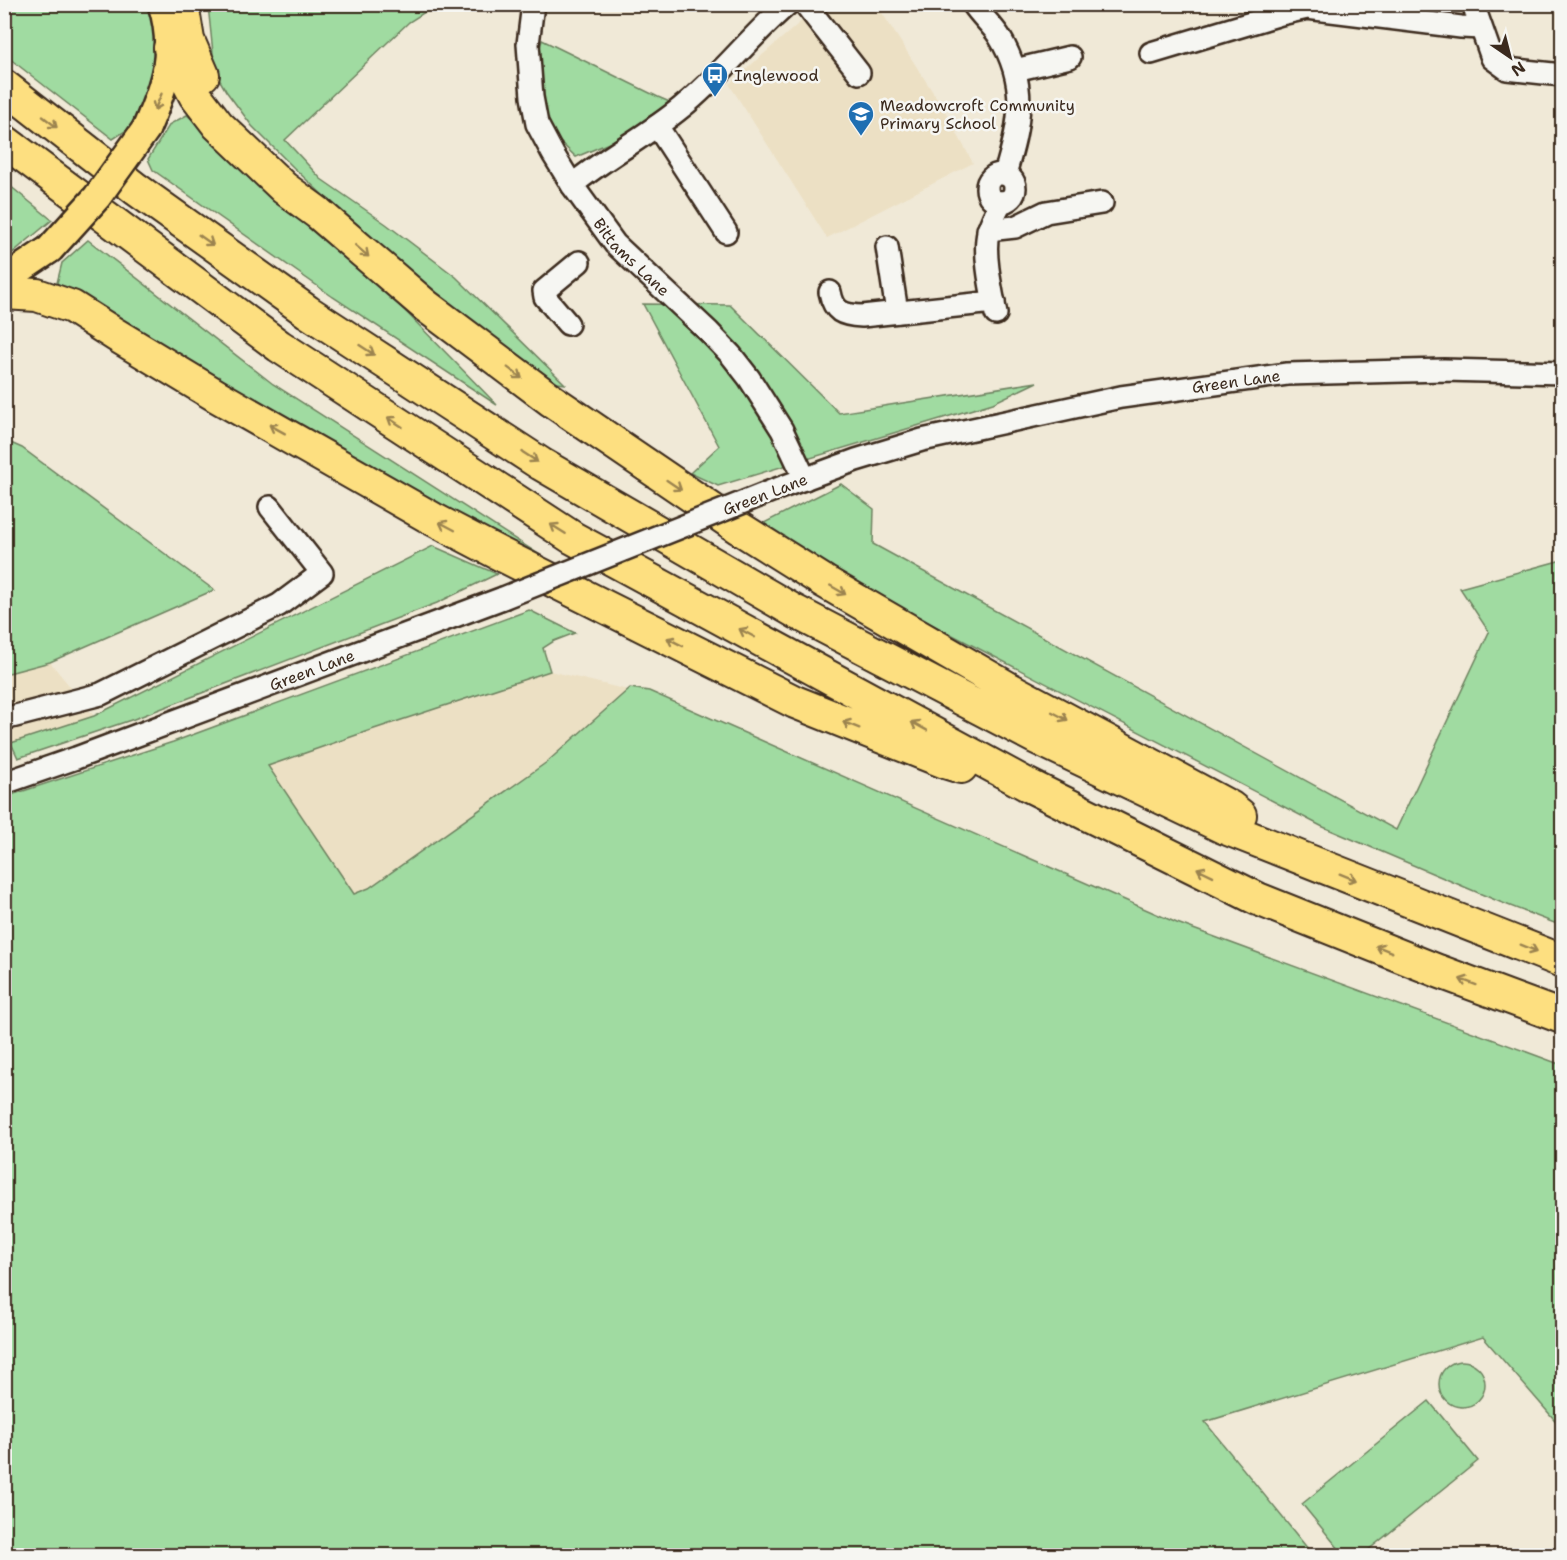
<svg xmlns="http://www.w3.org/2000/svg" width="1567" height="1560" font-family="'Shantell Sans',sans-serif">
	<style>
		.built { fill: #ece0c4 }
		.green { fill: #a0dba1; stroke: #6e8260; stroke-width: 1.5 }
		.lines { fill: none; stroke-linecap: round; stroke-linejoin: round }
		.minor-casing { stroke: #3b2a1e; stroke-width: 26 }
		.major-casing { stroke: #3b2a1e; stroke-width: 32 }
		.highway-casing { stroke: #3b2a1e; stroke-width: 36 }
		.minor { stroke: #f6f6f2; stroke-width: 21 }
		.major { stroke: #fddf80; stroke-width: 27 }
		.highway { stroke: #fddf80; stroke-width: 32 }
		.minor-bridge-casing { stroke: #3b2a1e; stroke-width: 26; stroke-linecap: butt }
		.major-bridge-casing { stroke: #3b2a1e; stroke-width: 32; stroke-linecap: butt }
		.minor-bridge { stroke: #f6f6f2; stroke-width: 21 }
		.major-bridge { stroke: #fddf80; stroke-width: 27 }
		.oneway { stroke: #9c844f }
		.labels { text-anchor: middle; stroke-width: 5; stroke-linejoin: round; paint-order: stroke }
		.poi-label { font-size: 16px; fill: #3b2a1e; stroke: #f6f6f2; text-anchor: start }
		.street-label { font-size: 16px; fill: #3b2a1e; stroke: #f6f6f2 }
	</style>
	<rect width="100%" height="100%" fill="#f0e9d7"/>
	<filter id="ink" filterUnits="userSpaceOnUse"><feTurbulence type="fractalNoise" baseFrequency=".0167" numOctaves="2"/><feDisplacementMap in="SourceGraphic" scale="12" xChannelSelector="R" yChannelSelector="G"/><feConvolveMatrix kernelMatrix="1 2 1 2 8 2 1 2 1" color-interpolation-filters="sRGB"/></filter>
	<g filter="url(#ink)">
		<!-- built -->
		<path class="built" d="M820 5H877L945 111 973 163 827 238 729 84Z
			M50 662 94 716 5 745 4 674Z
			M550 671 628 690 547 762 369 888 354 895 268 766 368 731Z"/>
		<!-- green -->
		<path class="green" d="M4 5H150L157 27 156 67 147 97 133 126 113 139 5 55Z
			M208 5H436L409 22 285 140 321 179 386 224 456 277 565 384 550 382 402 269 294 168 252 126 226 91 208 60 213 53Z
			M542 40 658 97 672 103 628 135 576 157 554 136 531 82Z
			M187 115 368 273 497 405 333 297 153 170 148 159 170 124Z
			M4 181 52 220 5 259H4Z
			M88 240 273 384 540 555 476 529 72 294 57 283 62 263Z
			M643 304 730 305 839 413 1037 382 993 403 718 486 690 473 719 446Z
			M4 440 22 448 214 590 50 662 5 674Z
			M841 484 874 509 873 544 1396 830 1489 632 1460 588 1562 560V926L1500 902 1321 826 833 573 760 525Z
			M433 546 497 574 437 603 134 719 18 758 11 743 94 716Z
			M529 610 575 633 554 641 543 648 550 671 368 731 268 766 354 894 369 888 547 762 630 688 649 691 1177 923 1562 1065V1425L1560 1426 1483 1337 1205 1422 1313 1555H5V797L173 742Z
			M1439 1384a23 23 0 1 1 46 0a23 23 0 1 1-46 0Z
			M1429 1401 1478 1461 1362 1555H1344L1302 1504Z"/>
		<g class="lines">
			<!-- minor casing -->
			<g class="minor-casing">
				<g id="minor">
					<path id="s1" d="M533 4 528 44 532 97 537 124 553 154 572 185 615 244 709 332 731 355 749 378 782 430 805 479"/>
					<path d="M805 4 859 73"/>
					<path d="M973 4C981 16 992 25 999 36 1029 85 1020 124 1005 174"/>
					<path d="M1473 4 1492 58 1507 69 1562 75"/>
					<path d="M1151 53 1281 14 1307 8 1461 27 1481 28"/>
					<path d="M1015 70 1070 57"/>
					<path d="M657 126 726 232"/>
					<circle cx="1001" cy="188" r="14"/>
					<path d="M572 185C607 156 647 136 682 107 720 77 750 36 788 4"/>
					<path d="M988 230 1015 227 1046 212 1102 203"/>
					<path d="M887 247 897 312"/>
					<path d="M830 292C834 312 842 315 862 316L994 302"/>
					<path d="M996 314C992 293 983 254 988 233 990 222 997 211 1001 202"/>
					<path d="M568 324 545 297 544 291 579 262"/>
					<path id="s2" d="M774 490 856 460 922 440 1121 397 1287 374 1444 370 1562 373"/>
					<path d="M4 719 101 694 279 605 322 573 270 507"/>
					<path id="s3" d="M4 783 76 758 503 598"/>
				</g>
			</g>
			<!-- major casing -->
			<g class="major-casing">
				<path id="major" d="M146 129C165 85 177 52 162 4
					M4 280 50 249"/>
			</g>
			<!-- highway casing -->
			<g class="highway-casing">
				<path id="highway" d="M182 4 188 40 203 75
					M170 48 195 95 218 125 284 188 318 213 426 306 551 400 739 528 825 582 1008 688 1230 807 1240 815
					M4 86 136 189 308 312 541 464 796 612 1037 738 1223 827 1562 961
					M4 141 279 346 573 538 1026 784 1258 899 1438 971 1562 1017
					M4 293 37 295 72 307 116 335 217 396 433 519 498 553 795 702 945 762 961 767"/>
			</g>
			<!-- minor -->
			<use href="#minor" class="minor"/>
			<!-- major -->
			<use href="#major" class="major"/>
			<!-- highway -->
			<use href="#highway" class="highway"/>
			<!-- minor-bridge casing -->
			<g class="minor-bridge-casing">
				<path id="minor-bridge" d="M503 598 774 490"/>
			</g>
			<!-- major-bridge casing -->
			<g class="major-bridge-casing">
				<path id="major-bridge" d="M50 249 97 197 146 129"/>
			</g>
			<!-- minor-bridge -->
			<use href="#minor-bridge" class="minor-bridge"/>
			<!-- major-bridge -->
			<use href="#major-bridge" class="major-bridge"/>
		</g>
		<!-- one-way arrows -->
		<defs><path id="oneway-shaft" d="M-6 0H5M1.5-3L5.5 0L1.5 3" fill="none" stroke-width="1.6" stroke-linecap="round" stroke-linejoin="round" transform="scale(1.5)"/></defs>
		<g class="oneway">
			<use href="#oneway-shaft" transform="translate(158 102) rotate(113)"/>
			<use href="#oneway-shaft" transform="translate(50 122) rotate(38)"/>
			<use href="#oneway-shaft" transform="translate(206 240) rotate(35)"/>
			<use href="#oneway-shaft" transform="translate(362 251) rotate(41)"/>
			<use href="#oneway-shaft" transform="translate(367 350) rotate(33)"/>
			<use href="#oneway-shaft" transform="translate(515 373) rotate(37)"/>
			<use href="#oneway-shaft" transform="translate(395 422) rotate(-147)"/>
			<use href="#oneway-shaft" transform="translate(277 429) rotate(-151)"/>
			<use href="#oneway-shaft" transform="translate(530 457) rotate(33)"/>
			<use href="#oneway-shaft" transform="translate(674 485) rotate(34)"/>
			<use href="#oneway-shaft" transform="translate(447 526) rotate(-152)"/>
			<use href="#oneway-shaft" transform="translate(558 529) rotate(-148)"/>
			<use href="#oneway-shaft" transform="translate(838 590) rotate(30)"/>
			<use href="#oneway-shaft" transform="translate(747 633) rotate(-152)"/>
			<use href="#oneway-shaft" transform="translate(675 642) rotate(-153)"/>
			<use href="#oneway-shaft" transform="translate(1060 716) rotate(28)"/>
			<use href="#oneway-shaft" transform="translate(851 725) rotate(-158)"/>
			<use href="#oneway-shaft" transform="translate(919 726) rotate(-151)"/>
			<use href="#oneway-shaft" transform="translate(1205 872) rotate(-154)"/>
			<use href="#oneway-shaft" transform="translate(1348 877) rotate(22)"/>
			<use href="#oneway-shaft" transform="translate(1529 948) rotate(22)"/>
			<use href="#oneway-shaft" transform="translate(1384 949) rotate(-158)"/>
			<use href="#oneway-shaft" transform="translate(1468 982) rotate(-160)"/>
		</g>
	</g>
	<!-- icons -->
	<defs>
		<g id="bus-pin" transform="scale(1.35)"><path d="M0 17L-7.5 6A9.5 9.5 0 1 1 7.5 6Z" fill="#1f6fb2" stroke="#f6f6f2"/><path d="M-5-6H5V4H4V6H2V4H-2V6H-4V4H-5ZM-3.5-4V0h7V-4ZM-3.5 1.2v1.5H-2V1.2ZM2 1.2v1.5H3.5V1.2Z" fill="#fff"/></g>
		<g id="school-pin" transform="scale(1.35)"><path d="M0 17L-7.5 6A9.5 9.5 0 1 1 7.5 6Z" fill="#1f6fb2" stroke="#f6f6f2"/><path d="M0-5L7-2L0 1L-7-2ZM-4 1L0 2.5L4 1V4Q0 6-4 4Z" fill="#fff"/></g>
	</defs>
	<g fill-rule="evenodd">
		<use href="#bus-pin" x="715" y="75"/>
		<use href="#school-pin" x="861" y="114"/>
	</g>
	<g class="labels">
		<!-- poi labels -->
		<g class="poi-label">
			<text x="734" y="81">Inglewood</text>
			<text x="880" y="111">Meadowcroft Community<tspan x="880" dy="18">Primary School</tspan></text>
		</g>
		<!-- street labels -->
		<g class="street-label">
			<text dy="6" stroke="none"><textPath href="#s1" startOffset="285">Bittams Lane</textPath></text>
			<text dy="6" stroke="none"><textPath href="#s2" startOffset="476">Green Lane</textPath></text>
			<text transform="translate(765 494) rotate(-21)" y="6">Green Lane</text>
			<text dy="6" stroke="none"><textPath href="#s3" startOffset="328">Green Lane</textPath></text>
		</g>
	</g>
	<!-- margin -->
	<rect width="1567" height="1560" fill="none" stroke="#f6f6f2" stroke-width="24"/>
	<rect x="12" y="12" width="1543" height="1536" fill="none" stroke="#3b2a1e" stroke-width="2" filter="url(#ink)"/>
	<!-- north arrow -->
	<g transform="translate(1510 57) rotate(145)" stroke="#f6f6f2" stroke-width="4.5" paint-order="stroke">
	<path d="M0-4.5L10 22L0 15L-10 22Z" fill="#3b2a1e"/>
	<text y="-9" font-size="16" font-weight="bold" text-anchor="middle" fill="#3b2a1e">N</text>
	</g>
</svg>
